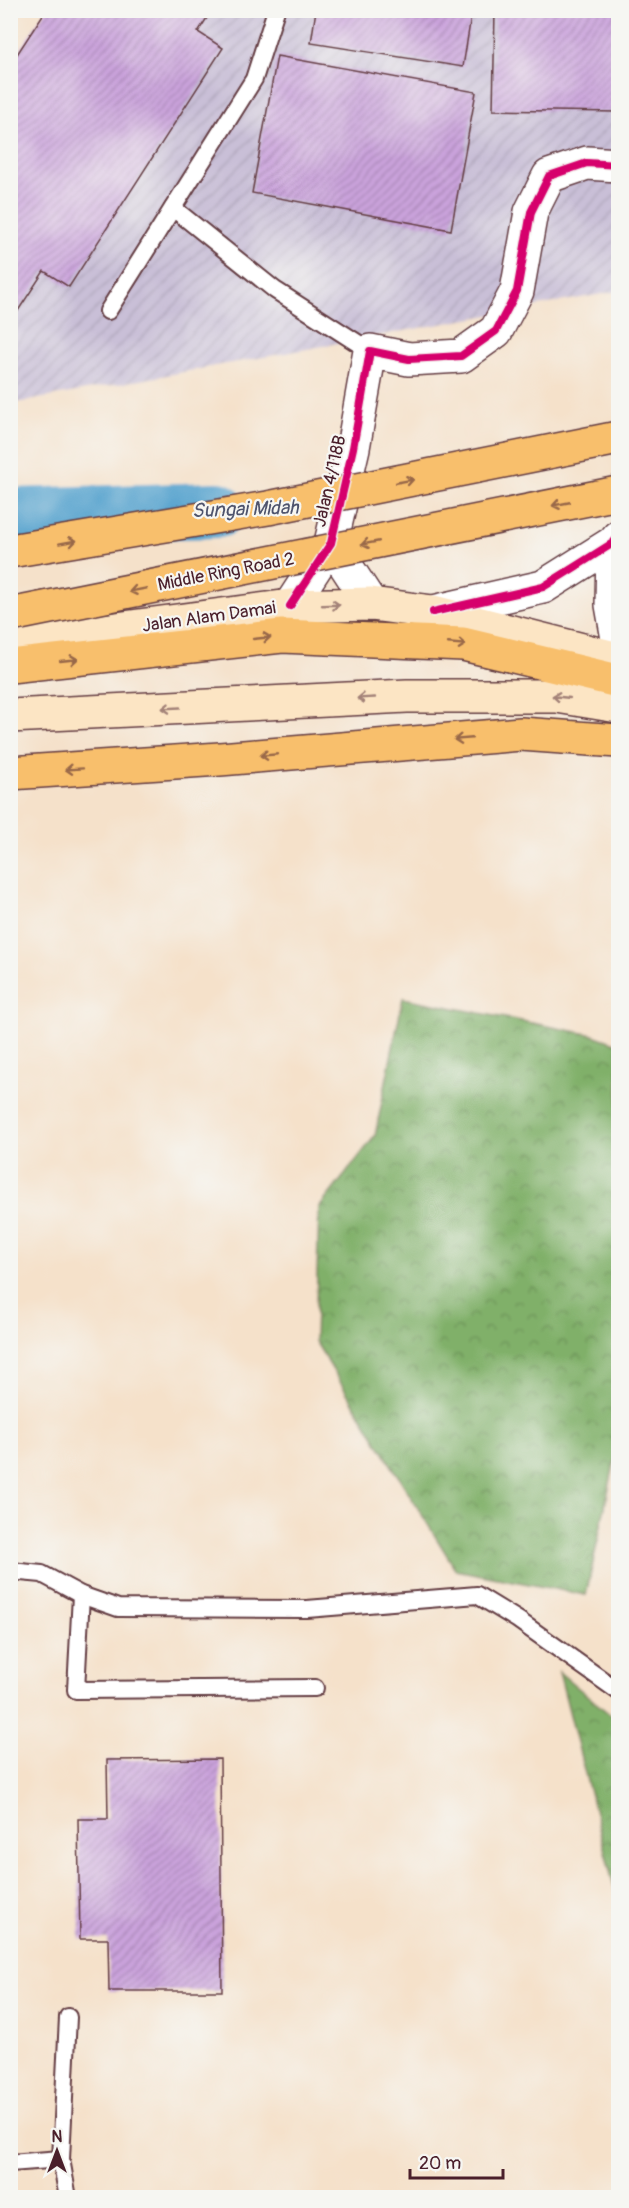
<svg xmlns="http://www.w3.org/2000/svg" width="629" height="2208" viewBox="0 0 629 2208" font-family="Pangolin,sans-serif">
  <style>
    .industrial { fill: url(#industrial-furrows) }
    .forest { fill: url(#forest-crowns); stroke: #65684a; stroke-width: 1.5 }
    .lines { fill: none; stroke-linecap: round; stroke-linejoin: round }
    .river { stroke: #55a2ce; stroke-width: 56 }
    .building { fill: url(#building-hatch) }
    .lane-casing { stroke: #643c43; stroke-width: 20 }
    .street-casing { stroke: #643c43; stroke-width: 36 }
    .secondary-casing { stroke: #643c43; stroke-width: 36 }
    .highway-casing { stroke: #643c43; stroke-width: 36 }
    .lane { stroke: #fff; stroke-width: 16 }
    .street { stroke: #fff; stroke-width: 33 }
    .secondary { stroke: #fce5c4; stroke-width: 33 }
    .highway { stroke: #f8bf6c; stroke-width: 33 }
    .highway-bridge-casing { stroke: #643c43; stroke-width: 36; stroke-linecap: butt }
    .highway-bridge { stroke: #f8bf6c; stroke-width: 33 }
    .cycleway-casing { stroke: #f6f6f2; stroke-width: 11 }
    .cycleway { stroke: #d6006c; stroke-width: 8 }
    .oneway { stroke: #986748 }
    .oneway2 { stroke: #a38278 }
    .labels { text-anchor: middle; dominant-baseline: central; stroke-width: 4.5; stroke-linejoin: round; paint-order: stroke }
    .street-label { font-size: 18px; fill: #4a1f2b; stroke: #f6f6f2 }
    .water-label { font-size: 20px; font-style: italic; fill: #4e536c; stroke: #f6f6f2 }
  </style>
  <defs>
    <pattern id="industrial-furrows" width="10" height="10" patternUnits="userSpaceOnUse" patternTransform="scale(1.5)"><rect width="10" height="10" fill="#c9bfd7"/><path d="M-1 1l2-2M0 10L10 0M9 11l2-2" fill="none" stroke="#aea4b9"/></pattern>
    <pattern id="forest-crowns" width="20" height="18" patternUnits="userSpaceOnUse" patternTransform="scale(1.5)"><rect width="20" height="18" fill="#80b069"/><path d="M2 6a3 3 0 1 1 6 0M12 15a3 3 0 1 1 6 0" fill="none" stroke="#6b8f57"/></pattern>
    <pattern id="building-hatch" width="6" height="6" patternUnits="userSpaceOnUse" patternTransform="scale(1.5)"><rect width="6" height="6" fill="#caa3dc"/><path d="M-1 1l2-2M0 6l6-6M5 7l2-2" fill="none" stroke="#a684b3"/></pattern>
  </defs>
  <rect width="100%" height="100%" fill="#f6f6f2"/>
  <filter id="ink" filterUnits="userSpaceOnUse"><feTurbulence type="fractalNoise" baseFrequency=".0167" numOctaves="2"/><feDisplacementMap in="SourceGraphic" scale="12" xChannelSelector="R" yChannelSelector="G"/><feConvolveMatrix kernelMatrix="1 2 1 2 8 2 1 2 1" color-interpolation-filters="sRGB"/></filter>
  <filter id="wash" filterUnits="userSpaceOnUse"><feTurbulence type="fractalNoise" baseFrequency=".008" numOctaves="4" result="noise"/><feDisplacementMap in="SourceGraphic" scale="24" xChannelSelector="R" yChannelSelector="G"/><feGaussianBlur stdDeviation="1.35" result="paint"/><feColorMatrix in="noise" values="0 0 0 0 0 0 0 0 0 0 0 0 0 0 0 0 0 1.4 0 .05"/><feComposite in="paint" operator="in"/></filter>
  <g filter="url(#wash)">
    <rect width="100%" height="100%" fill="#f5e1ca"/>
    <path class="industrial" d="M57,11H618V291L11,404V89Z"/>
    <g class="forest">
      <path d="M403,998L593,1035L618,1044V1446L586,1595L456,1570L315,1341L319,1208L375,1136Z"/>
      <path d="M559,1672L618,1721V1902Z"/>
    </g>
    <g class="lines">
      <path class="river" d="M10,516L218,510"/>
    </g>
    <g id="blocks">
      <g class="building">
        <path d="M46,10H212L198,32L223,48L69,287L44,271L10,323V65Z"/>
        <path d="M316,10H472L463,67L311,43Z"/>
        <path d="M495,10H618V112L493,110Z"/>
        <path d="M277,56L476,92L451,230L252,193Z"/>
        <rect x="10" y="1635" width="3" height="56"/>
        <path d="M220,1759L222,1991H109L108,1939H80L78,1819H108L107,1760Z"/>
      </g>
    </g>
  </g>
  <g filter="url(#ink)">
    <use href="#blocks" fill-opacity="0" stroke="#643c43" stroke-width="1.5"/>
    <g class="lines">
      <g class="lane-casing">
        <g id="lane">
          <path d="M173,208L275,290L370,351"/>
          <path d="M108,311L254,79L276,10"/>
          <path d="M10,1571L42,1574L81,1595L118,1608L307,1609L477,1595L518,1620L618,1691"/>
          <path d="M81,1595L76,1690L315,1688"/>
          <path d="M10,2163L61,2159"/>
          <path d="M68,2198L61,2159L68,2017"/>
        </g>
      </g>
      <g class="street-casing">
        <g id="street">
          <path d="M331,543L371,604"/>
          <path d="M613,543L612,605L618,639"/>
          <path d="M290,606L331,543L353,448L370,351L409,359L461,356L496,331L517,291L531,212L549,176L587,163L618,165"/>
          <path d="M433,612L543,587L613,543L618,537"/>
        </g>
      </g>
      <g class="secondary-casing">
        <g id="secondary">
          <path d="M10,643L290,606L371,604L433,612L618,659"/>
          <path d="M10,716L407,696H557L618,706"/>
        </g>
      </g>
      <g class="highway-casing">
        <g id="highway">
          <path d="M10,666L282,636L463,644L618,681"/>
          <path d="M10,773L220,759L521,734L618,741"/>
        </g>
      </g>
      <use href="#lane" class="lane"/>
      <use href="#street" class="street"/>
      <use href="#secondary" class="secondary"/>
      <use href="#highway" class="highway"/>
      <g class="highway-bridge-casing">
        <g id="highway-bridge">
          <path d="M10,551L268,508L618,438"/>
          <path d="M10,615L618,493"/>
        </g>
      </g>
      <use href="#highway-bridge" class="highway-bridge"/>
      <g class="cycleway-casing">
        <g id="cycleway">
          <path d="M290,606L331,543L353,448L370,351L409,359L461,356L496,331L517,291L531,212L549,176L587,163L618,165"/>
          <path d="M433,612L543,587L613,543L618,537"/>
        </g>
      </g>
      <use href="#cycleway" class="cycleway"/>
    </g>
    <defs><path id="oneway-shaft" d="M-6 0H5M1.5-3L5.5 0L1.5 3" fill="none" stroke-width="1.6" stroke-linecap="round" stroke-linejoin="round" transform="scale(1.5)"/></defs>
    <g class="oneway">
      <use href="#oneway-shaft" transform="translate(405 481) rotate(-11)"/>
      <use href="#oneway-shaft" transform="translate(561 504) rotate(169)"/>
      <use href="#oneway-shaft" transform="translate(68 542) rotate(-10)"/>
      <use href="#oneway-shaft" transform="translate(370 543) rotate(169)"/>
      <use href="#oneway-shaft" transform="translate(138 590) rotate(169)"/>
      <use href="#oneway-shaft" transform="translate(262 638) rotate(-6)"/>
      <use href="#oneway-shaft" transform="translate(457 644) rotate(5)"/>
      <use href="#oneway-shaft" transform="translate(69 660) rotate(-6)"/>
      <use href="#oneway-shaft" transform="translate(463 739) rotate(175)"/>
      <use href="#oneway-shaft" transform="translate(269 755) rotate(175)"/>
      <use href="#oneway-shaft" transform="translate(74 769) rotate(176)"/>
    </g>
    <g class="oneway2">
      <use href="#oneway-shaft" transform="translate(331 605) rotate(-2)"/>
      <use href="#oneway-shaft" transform="translate(561 697) rotate(-174)"/>
      <use href="#oneway-shaft" transform="translate(366 698) rotate(177)"/>
      <use href="#oneway-shaft" transform="translate(171 708) rotate(177)"/>
    </g>
  </g>
  <g class="labels">
    <g class="street-label">
      <text transform="translate(330 481) rotate(-77)">Jalan 4/118B</text>
      <text transform="translate(226 572) rotate(-11)">Middle Ring Road 2</text>
      <text transform="translate(209 617) rotate(-8)">Jalan Alam Damai</text>
    </g>
    <g class="water-label">
      <text transform="translate(245 509) rotate(-2)">Sungai Midah</text>
    </g>
  </g>
  <rect width="629" height="2208" fill="none" stroke="#f6f6f2" stroke-width="36"/>
  <g transform="translate(57 2151)" stroke="#f6f6f2" stroke-width="4.5" paint-order="stroke">
  <path d="M0-4.5L10 22L0 15L-10 22Z" fill="#4a1f2b"/>
  <text y="-9" font-size="16" font-weight="bold" text-anchor="middle" fill="#4a1f2b">N</text>
  </g>
  <path d="M410 2169v9h93v-9" fill="none" stroke="#4a1f2b" stroke-width="3"/>
  <text x="419" y="2169" font-size="18" fill="#4a1f2b" stroke="#f6f6f2" stroke-width="4.5" paint-order="stroke">20 m</text>
</svg>
